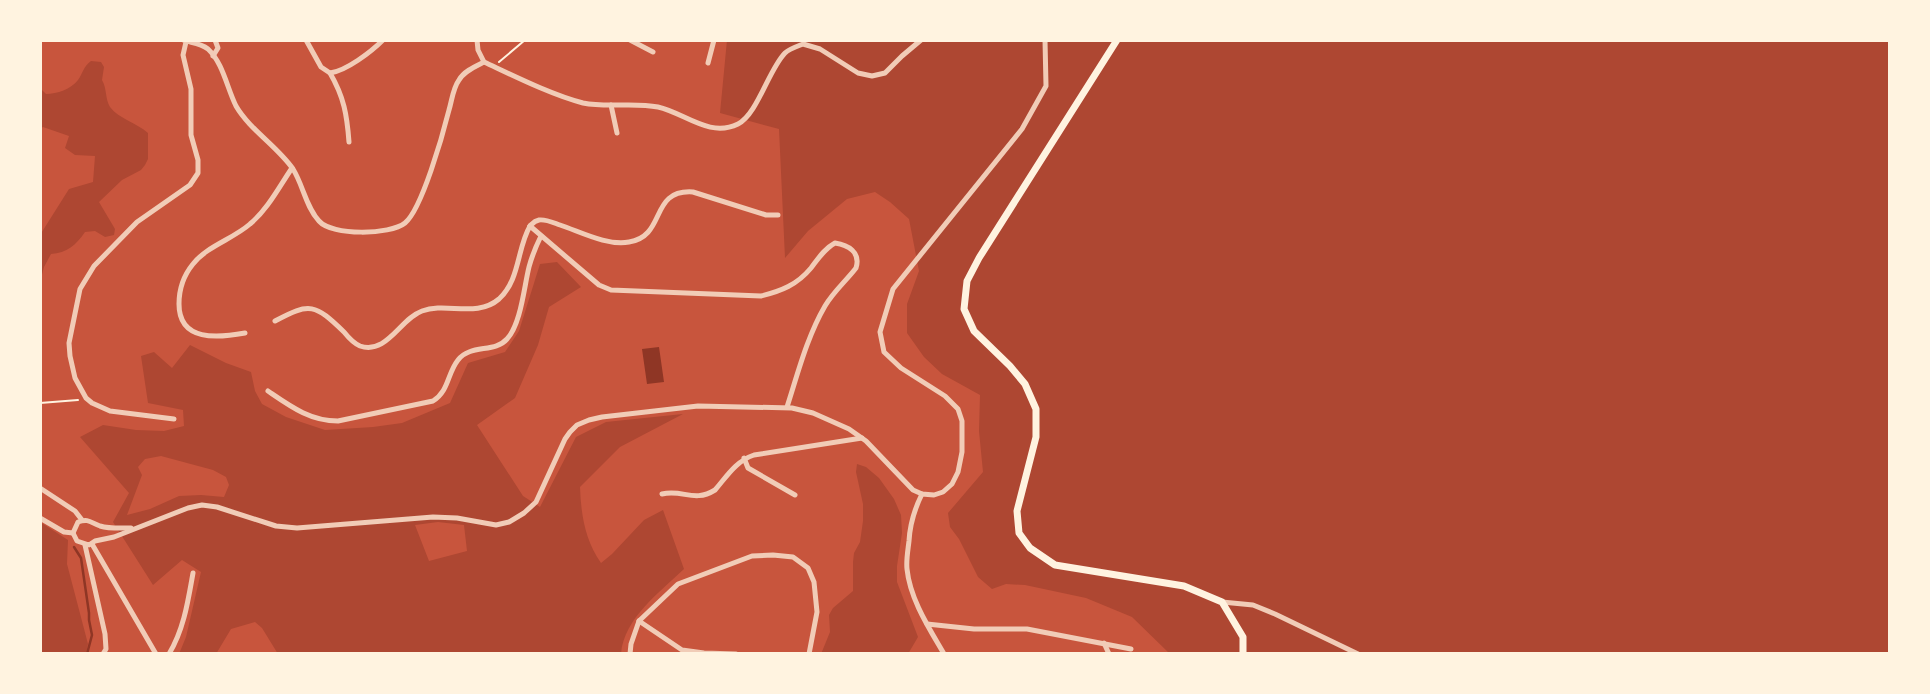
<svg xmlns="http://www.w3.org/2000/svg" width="1930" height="694" viewBox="0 0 1930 694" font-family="'Nunito Sans',sans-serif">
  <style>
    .green { fill: #ae4732; fill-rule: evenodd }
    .water { fill: #8f3625 }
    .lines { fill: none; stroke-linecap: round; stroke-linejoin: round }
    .stream { stroke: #8f3625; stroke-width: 2.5 }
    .path { stroke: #fff3e0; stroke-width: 2 }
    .minor { stroke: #f1ccb7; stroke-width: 5 }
    .secondary { stroke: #fff3e0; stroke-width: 7 }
  </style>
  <rect width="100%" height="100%" fill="#c8553d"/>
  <g class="green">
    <path d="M727,40H1890V654H1170L1132,617L1086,598L1025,585L1006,584L992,589L978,577L959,539L950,527L948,513L983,472L979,431L980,395L942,374L924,357L907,333V304L919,271L909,219L890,202L875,192L847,199L808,231L785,258L779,129L720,113Z"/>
    <path d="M91,61L101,62L104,67L102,80C107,88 105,99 110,107C119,119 137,123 148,133V159L145,165L141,170L122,180L99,202L115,229L114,235L105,237L95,231L85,232C76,245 67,253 51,254L44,267L40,282V235L69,189L93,182L95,156L75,155L65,148L69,136L43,127L40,129V84L42,90L46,94C57,94 71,89 78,80C83,73 83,67 91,61Z"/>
    <path d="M557,262L581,287L549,307L538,345L515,398L477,425L523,496L540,507L576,437L606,422L683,414L620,447L580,487C581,515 585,540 601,563L612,554L644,520L663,510L684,569C660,592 624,618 621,654H278L262,628L255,622L231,629L216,654H179L186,637L201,572L182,560L153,585L113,522L129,493L80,437L103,425L136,430L164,431L184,426L183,410L148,403L141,356L154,352L172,368L190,345L226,363L251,372L255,391L262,404L286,417L325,430L373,427L402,423L450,403L468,363L505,352L519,331L540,264ZM161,456L213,470L226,477L229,485L224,497L201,495L179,496L150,509L127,515L142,475L138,467L145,459ZM438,522L464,525L467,551L429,561L415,525Z"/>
    <path d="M857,464L866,467L879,478L894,499L901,515L902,533L897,566V582L918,637L908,654H821L830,632L829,615L833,608L853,591V562L854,553L860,542L863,521V504L856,472Z"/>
    <path d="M40,522L68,540L67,564L88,644L86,654H40Z"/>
  </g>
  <path class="water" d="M659,347L664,382L647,384L642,349Z"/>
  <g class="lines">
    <path class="stream" d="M74,547L81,558L89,613V620L92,635L87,654"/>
    <g class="path">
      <path d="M499,62L525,40"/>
      <path d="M40,403L78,400"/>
    </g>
    <g class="minor">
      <path d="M183,40C192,43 200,43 208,49C223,63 227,88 236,106C250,130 277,146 293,169C303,185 306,207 319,221C332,236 390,235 405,223C422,209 443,134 449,110C452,100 453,88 459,80C464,71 476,66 484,62L478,50L477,40"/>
      <path d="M306,40L321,67L330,73C346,71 371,52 383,40"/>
      <path d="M630,40L653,52"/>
      <path d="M213,56L218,48L215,40"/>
      <path d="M484,62C514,76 552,95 583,103C608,108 633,102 658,107C685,113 709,138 738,124C757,115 769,69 785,53C789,49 798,46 803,44L820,49L858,73L872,76L885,73L902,56L921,40"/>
      <path d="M708,63L714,40"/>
      <path d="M330,73C344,97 347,115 349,142"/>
      <path d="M611,105L617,133"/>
      <path d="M530,226L599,285L611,290L761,296C781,291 797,285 811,268C818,259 824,249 835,243C848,245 861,252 856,268C846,281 834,291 825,306C807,337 798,373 787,407"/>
      <path d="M530,226C533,223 534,221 539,220C546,219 554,223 560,225C581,232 607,246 629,242C667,236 649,189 693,192L766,215H778"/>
      <path d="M275,321C310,302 315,304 344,332C348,337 353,343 360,346C387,355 400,319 422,311C446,302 477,318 499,299C520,280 517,248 530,226"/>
      <path d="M245,333C218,338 179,342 179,304C179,289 184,275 193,264C207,246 233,239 250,224C268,209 279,187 292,168"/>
      <path d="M268,391C290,406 310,421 338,421L433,401C449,391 447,374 458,360C470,344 495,353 507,339C521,324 524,287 529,267C532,256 536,246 541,236"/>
      <path d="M174,419L110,411L92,403L86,398L75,378L70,356L69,343L80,289L94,266L137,222L190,185L198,173V160L191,135V89L183,55L186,42"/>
      <path d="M744,458L748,468L795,495"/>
      <path d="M40,488L75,511L82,520"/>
      <path d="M662,494C683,489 694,503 715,490C727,476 736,461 754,455L862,438"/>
      <path d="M922,494C914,510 910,524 909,541C908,550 906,560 907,569C910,599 929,628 944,654"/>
      <path d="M40,518L64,532L73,533"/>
      <path d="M73,533L77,541L89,545L95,541L114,537L188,508L202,505L217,507L276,526L297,528L433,517L457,518L496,525L509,522L524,513L536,502L565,439L570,432L577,425L589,420L602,417L698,406L792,408L813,413L849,429L866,441L913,490L922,494L934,495L943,492L952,484L958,472L962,452V421L958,409L945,396L901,368L884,352L880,332L893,289L1022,129L1046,86L1045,40"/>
      <path d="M73,533L78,522C89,518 91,523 100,526C110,529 121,528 131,528"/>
      <path d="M92,544L156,654"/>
      <path d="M85,545L105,634L106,649L103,654"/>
      <path d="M1222,602L1253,605L1275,614L1358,654"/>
      <path d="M639,621L682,650L704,653L736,654"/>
      <path d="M927,624L974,629H1027L1131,649"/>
      <path d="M1104,643L1109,654"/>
      <path d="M169,654C184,629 188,601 193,573"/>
      <path d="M630,654L631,644L639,621L678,584L752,556L773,555L793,557L808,568L814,582L817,612L809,654"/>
    </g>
    <path class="secondary" d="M1117,40L979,258L967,281L964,309L974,331L1010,366L1025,384L1036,409V437L1017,511L1019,533L1030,548L1055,565L1184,586L1222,602L1243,637V654"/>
  </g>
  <rect width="1930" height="694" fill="none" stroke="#fff3e0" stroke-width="84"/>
</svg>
